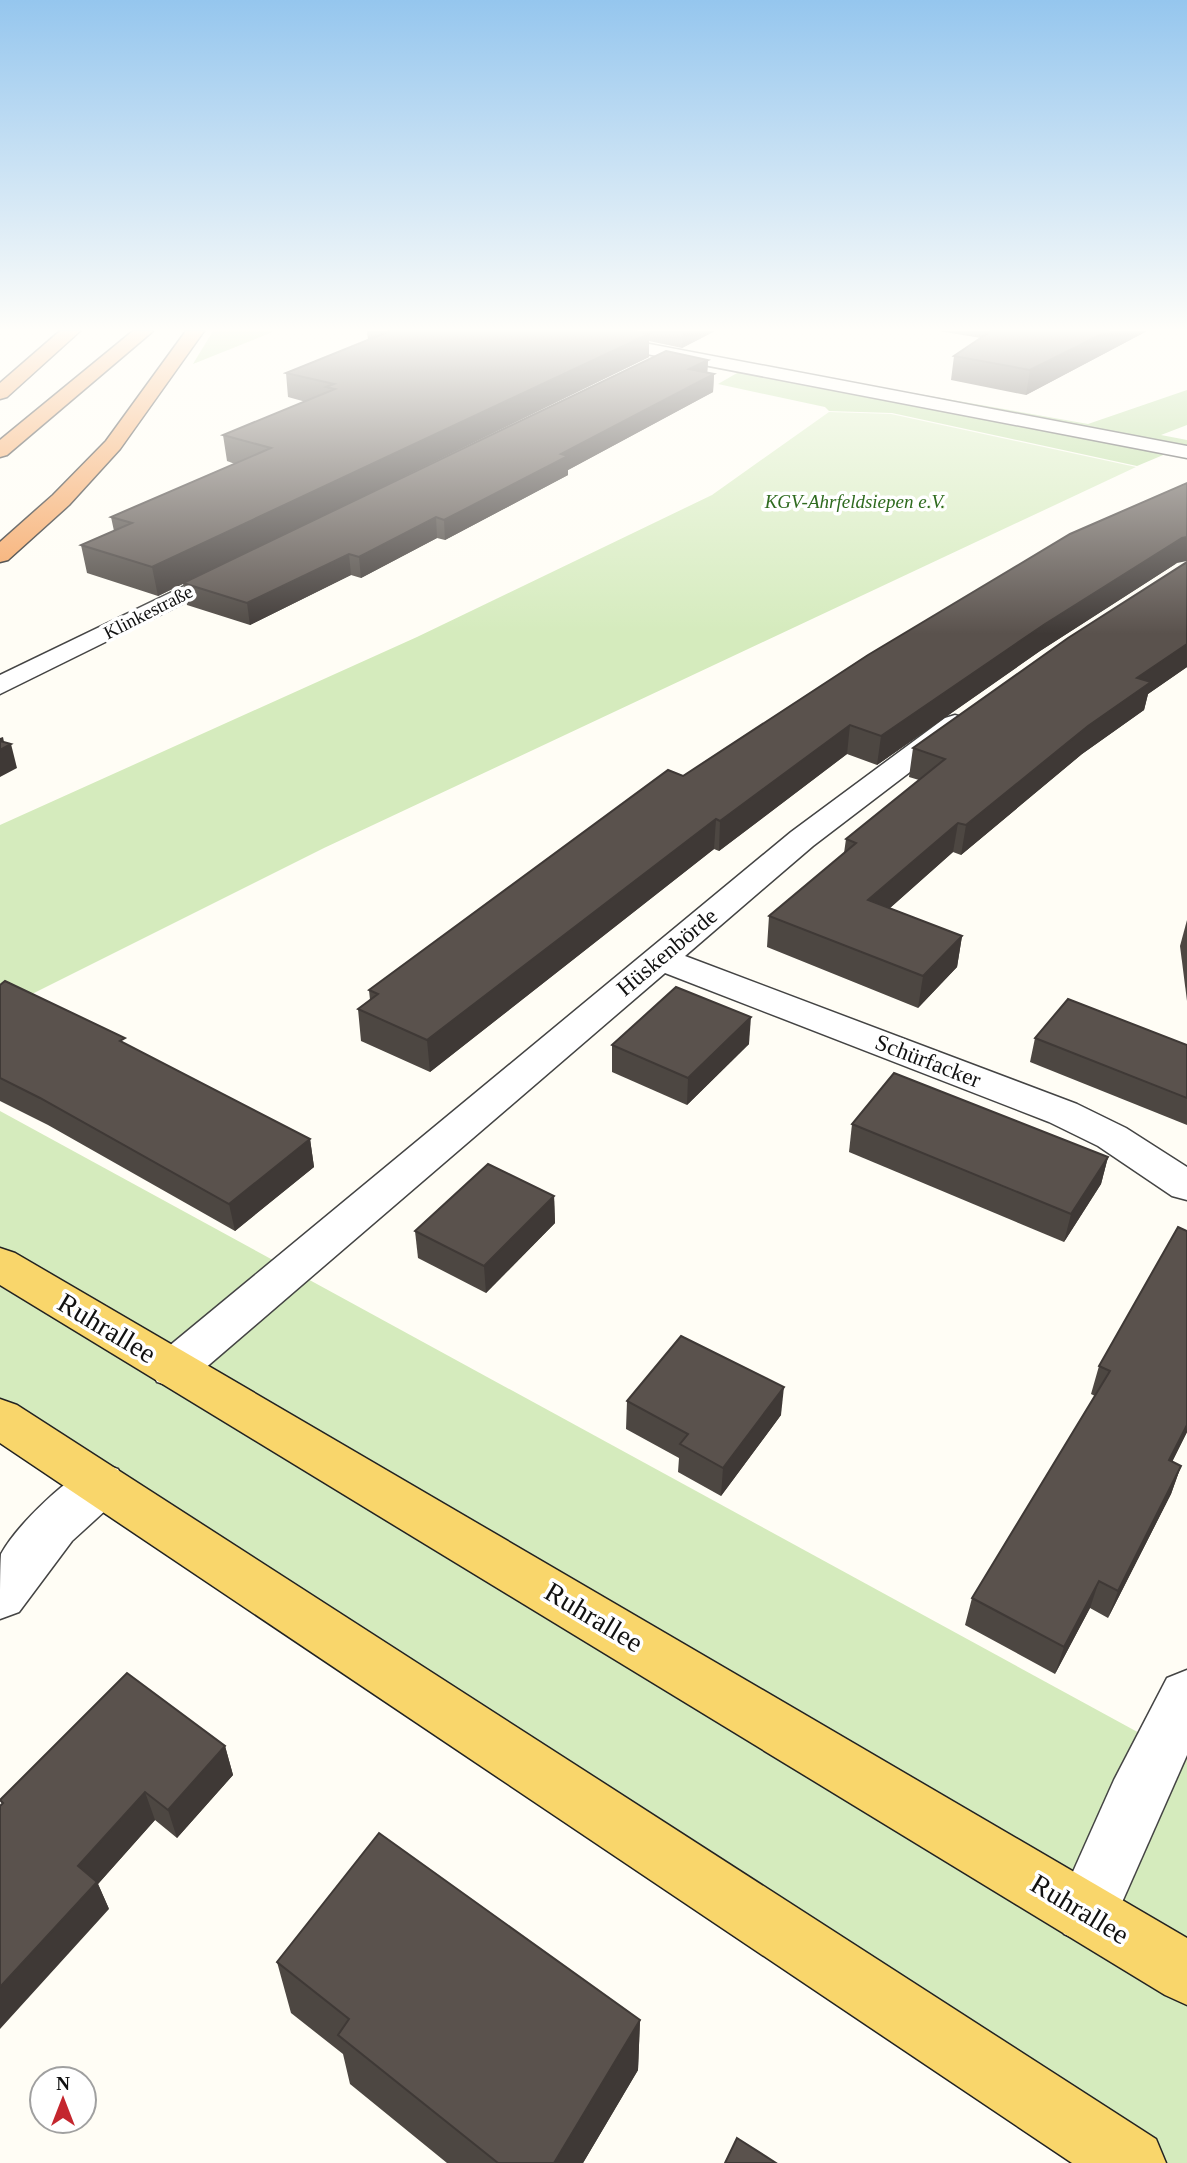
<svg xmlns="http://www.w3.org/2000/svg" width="1187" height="2163" viewBox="0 0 1187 2163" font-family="'Times New Roman',serif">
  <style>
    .green { fill: #d5ebbd }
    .forest { fill: #b9dc9c }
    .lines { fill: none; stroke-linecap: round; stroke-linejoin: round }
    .minor-casing { stroke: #444; stroke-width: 3 }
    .major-casing { stroke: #222; stroke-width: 3 }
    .highway-casing { stroke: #222; stroke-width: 3 }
    .minor { fill: #fff; fill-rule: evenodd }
    .major { fill: #f9d66b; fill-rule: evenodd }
    .highway { fill: #f5a25d; fill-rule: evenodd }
    .wall { fill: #4d4742 }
    .shaded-wall { fill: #3f3936 }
    .building { fill: #5a524d; stroke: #3f3936; stroke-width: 2 }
    .labels { text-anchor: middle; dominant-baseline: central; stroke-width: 7; stroke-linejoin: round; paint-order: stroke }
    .far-park-label { font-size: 19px; font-style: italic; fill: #2f6b1f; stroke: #fff }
    .far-street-label { font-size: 19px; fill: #111; stroke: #fff }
    .street-label { font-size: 23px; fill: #111; stroke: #fff }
    .near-street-label { font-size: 28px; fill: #111; stroke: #fff }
  </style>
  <rect width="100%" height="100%" fill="#fffdf5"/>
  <g class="green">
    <path d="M829,412L891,414L1136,467L324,848L0,1010V825L417,637L712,495Z"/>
    <path d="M0,1111L1187,1759V2163H1144L0,1412Z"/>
  </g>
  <g class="forest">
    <path d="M213,331H275L193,364Z"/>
    <path d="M744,369L898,398L907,392L1088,424L1187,390V425L1161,435L1187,440V445L1137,466L892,413L829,411L825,407L718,384Z"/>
  </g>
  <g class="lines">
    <g class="minor-casing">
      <g id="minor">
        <path d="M544,331H581L1187,446V458L553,336Z"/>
        <path d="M232,563L241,565L244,570L241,575L0,694V675Z"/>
        <path d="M955,715L965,718L969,724L965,730L813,846L685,956L1077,1104L1126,1128L1187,1167V1200L1172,1196L1098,1146L1049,1122L665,973L189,1382L173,1387L157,1382L150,1369L157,1356L791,832L945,718Z"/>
        <path d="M100,1463L118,1469L125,1484L118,1499L72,1541L19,1612L0,1619C0,1605 0,1565 1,1554C17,1525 69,1474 100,1463Z"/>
        <path d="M1187,1670V1755L1108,1934L1086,1943L1064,1934L1055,1912L1114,1780L1167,1678Z"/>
      </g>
    </g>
    <g class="major-casing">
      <g id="major">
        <path d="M0,1248L15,1253L1187,1938V2005L1165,1995L0,1285Z"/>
        <path d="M0,1399L17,1405L1156,2139L1166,2163H1072L0,1443Z"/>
      </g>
    </g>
    <g class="highway-casing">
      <g id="highway">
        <path d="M60,331H80L7,397L0,399V383Z"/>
        <path d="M133,331H153L7,455L0,457V440Z"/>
        <path d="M186,331H204L120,449L69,505L8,560L0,562V542L53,495L106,441Z"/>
      </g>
    </g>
    <use href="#minor" class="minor"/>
    <use href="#major" class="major"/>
    <use href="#highway" class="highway"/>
  </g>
  <g class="wall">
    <path d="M367,331H715L682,348L649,341V357L158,596L87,573L81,545L114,531L111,517L235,464L227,461L223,435L306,402L288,397L286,373L368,340Z"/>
    <path d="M939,331H1147L1026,395L951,380L954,356L981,338Z"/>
    <path d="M708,360L707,373L714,374L713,392L568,470V475L445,540L437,538L361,578L351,575L250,625L187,605L183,583Z"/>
    <path d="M1187,562V667L1148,694L1144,710L1082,754L961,855L953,852L890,908L962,936L957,967L918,1008L767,947L769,916L844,853L846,839L919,780L909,777L913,748Z"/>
    <path d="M1177,563L1040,651L877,765L847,754L719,851L714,849L430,1072L361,1041L358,1009L370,1000L369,990L683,776Z"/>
    <path d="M1187,920V1001L1180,946Z"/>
    <path d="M0,985L126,1045L310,1139L314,1167L235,1231L48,1125L0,1101Z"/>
    <path d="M1035,1038L1187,1045V1125L1030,1062Z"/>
    <path d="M749,1044L687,1105L612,1072V1045Z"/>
    <path d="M852,1124L1108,1157L1101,1184L1064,1242L849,1152Z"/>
    <path d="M554,1196L555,1223L486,1293L418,1258L415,1231Z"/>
    <path d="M1187,1231V1432L1172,1462L1181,1466L1171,1494L1108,1618L1090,1608L1055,1674L965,1625L972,1598L1095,1396L1091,1394L1099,1366Z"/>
    <path d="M627,1401L781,1415L721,1496L678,1472L679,1458L626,1429Z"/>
    <path d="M225,1746L233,1775L177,1838L155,1820L98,1884L109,1909L2,1804L0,1800Z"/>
    <path d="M277,1962L640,2020L638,2070L583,2163H447L350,2084L343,2054L291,2013Z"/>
  </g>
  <g class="shaded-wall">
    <path d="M683,331H715L682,348Z"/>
    <path d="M1108,331H1147L1026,395L1030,370Z"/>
    <path d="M649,334V357L158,596L152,567Z"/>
    <path d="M708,360L707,377L689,369Z"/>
    <path d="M714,374L713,392L568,470V475L445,540L444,520L561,454Z"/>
    <path d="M436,517L437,538L361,578L359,557Z"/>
    <path d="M1187,537V561L1177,563L1040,651L877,765L881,736L1045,624L1182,538Z"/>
    <path d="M349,554L351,575L250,625L247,603Z"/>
    <path d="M1187,644V667L1148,694L1144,710L1082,754L961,855L966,825L1137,678Z"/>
    <path d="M850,725L847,754L719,851L720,821Z"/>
    <path d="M3,737L5,747L11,744L17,768L0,777V738Z"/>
    <path d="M716,819L714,849L430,1072L427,1040Z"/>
    <path d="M958,823L953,852L864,931L868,900Z"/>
    <path d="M962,936L957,967L918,1008L923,976Z"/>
    <path d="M751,1017L749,1044L687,1105L688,1078Z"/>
    <path d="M310,1139L314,1167L235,1231L229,1204Z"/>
    <path d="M1108,1157L1101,1184L1064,1242L1071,1214Z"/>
    <path d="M554,1196L555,1223L486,1293L484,1266Z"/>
    <path d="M784,1387L781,1415L721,1496L723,1468Z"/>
    <path d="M1187,1425V1432L1159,1488L1169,1460Z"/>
    <path d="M1181,1466L1171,1494L1108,1618L1118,1591Z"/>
    <path d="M1099,1581L1090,1608L1055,1674L1064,1647Z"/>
    <path d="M225,1746L233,1775L177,1838L168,1810Z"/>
    <path d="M145,1792L155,1820L98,1884L109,1909L0,2029V1987L78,1866Z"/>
    <path d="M640,2020L638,2070L583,2163H554Z"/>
  </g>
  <g class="building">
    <path d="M390,331H633L649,334L152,567L81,545L132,523L111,517L271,448L223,435L335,389L326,387L334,384L286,373Z"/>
    <path d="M991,331H1108L1030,370L954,356Z"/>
    <path d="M666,351L708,360L689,369L714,374L561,454L568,456L444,520L436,517L359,557L349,554L247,603L183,583Z"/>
    <path d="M1187,483V537L1182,538L1045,624L881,736L850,725L720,821L716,819L427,1040L358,1009L378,994L369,990L668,770L683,776L868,655L1070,534Z"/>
    <path d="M1187,562V644L1137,678L1151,682L1088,726L966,825L958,823L868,900L962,936L923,976L769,916L856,843L846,839L945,759L913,748L1068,638Z"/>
    <path d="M0,741L11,744L0,750Z"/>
    <path d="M5,981L125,1038L120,1041L310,1139L229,1204L40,1098L0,1078V985Z"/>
    <path d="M676,987L751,1017L688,1078L612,1045Z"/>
    <path d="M1068,999L1187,1045V1098L1035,1038Z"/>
    <path d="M894,1073L1108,1157L1071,1214L852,1124Z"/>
    <path d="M488,1164L554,1196L484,1266L415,1231Z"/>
    <path d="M1178,1227L1187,1231V1425L1169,1460L1181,1466L1118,1591L1099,1581L1064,1647L972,1598L1110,1371L1099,1366Z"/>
    <path d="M681,1336L784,1387L723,1468L680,1444L688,1434L627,1401Z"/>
    <path d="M127,1673L225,1746L168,1810L145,1792L78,1866L97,1882L0,1987V1806L3,1803L0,1800Z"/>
    <path d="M379,1833L640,2020L554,2163H498L338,2035L349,2019L277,1962Z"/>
    <path d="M737,2138L776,2163H725Z"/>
  </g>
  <linearGradient id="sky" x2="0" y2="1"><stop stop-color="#95c6ee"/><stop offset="0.52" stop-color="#fffefa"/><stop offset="1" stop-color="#fffefa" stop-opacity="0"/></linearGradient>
  <rect width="1187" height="634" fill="url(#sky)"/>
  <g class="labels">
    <g class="far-park-label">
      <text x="855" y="501">KGV-Ahrfeldsiepen e.V.</text>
    </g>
    <g class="far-street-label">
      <text transform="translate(148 612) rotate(-27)">Klinkestraße</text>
    </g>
    <g class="street-label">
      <text transform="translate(667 952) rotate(-40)">Hüskenbörde</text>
      <text transform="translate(928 1061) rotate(21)">Schürfacker</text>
    </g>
    <g class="near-street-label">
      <text transform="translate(107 1328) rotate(31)">Ruhrallee</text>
      <text transform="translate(594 1617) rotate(31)">Ruhrallee</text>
      <text transform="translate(1080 1909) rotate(31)">Ruhrallee</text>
    </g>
  </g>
  <g transform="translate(63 2100)"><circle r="33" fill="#ffffff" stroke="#a0a0a0" stroke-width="2"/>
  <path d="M0-5L12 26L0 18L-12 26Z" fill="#c4262e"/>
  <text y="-10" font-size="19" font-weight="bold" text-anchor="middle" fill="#111111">N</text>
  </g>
</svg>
